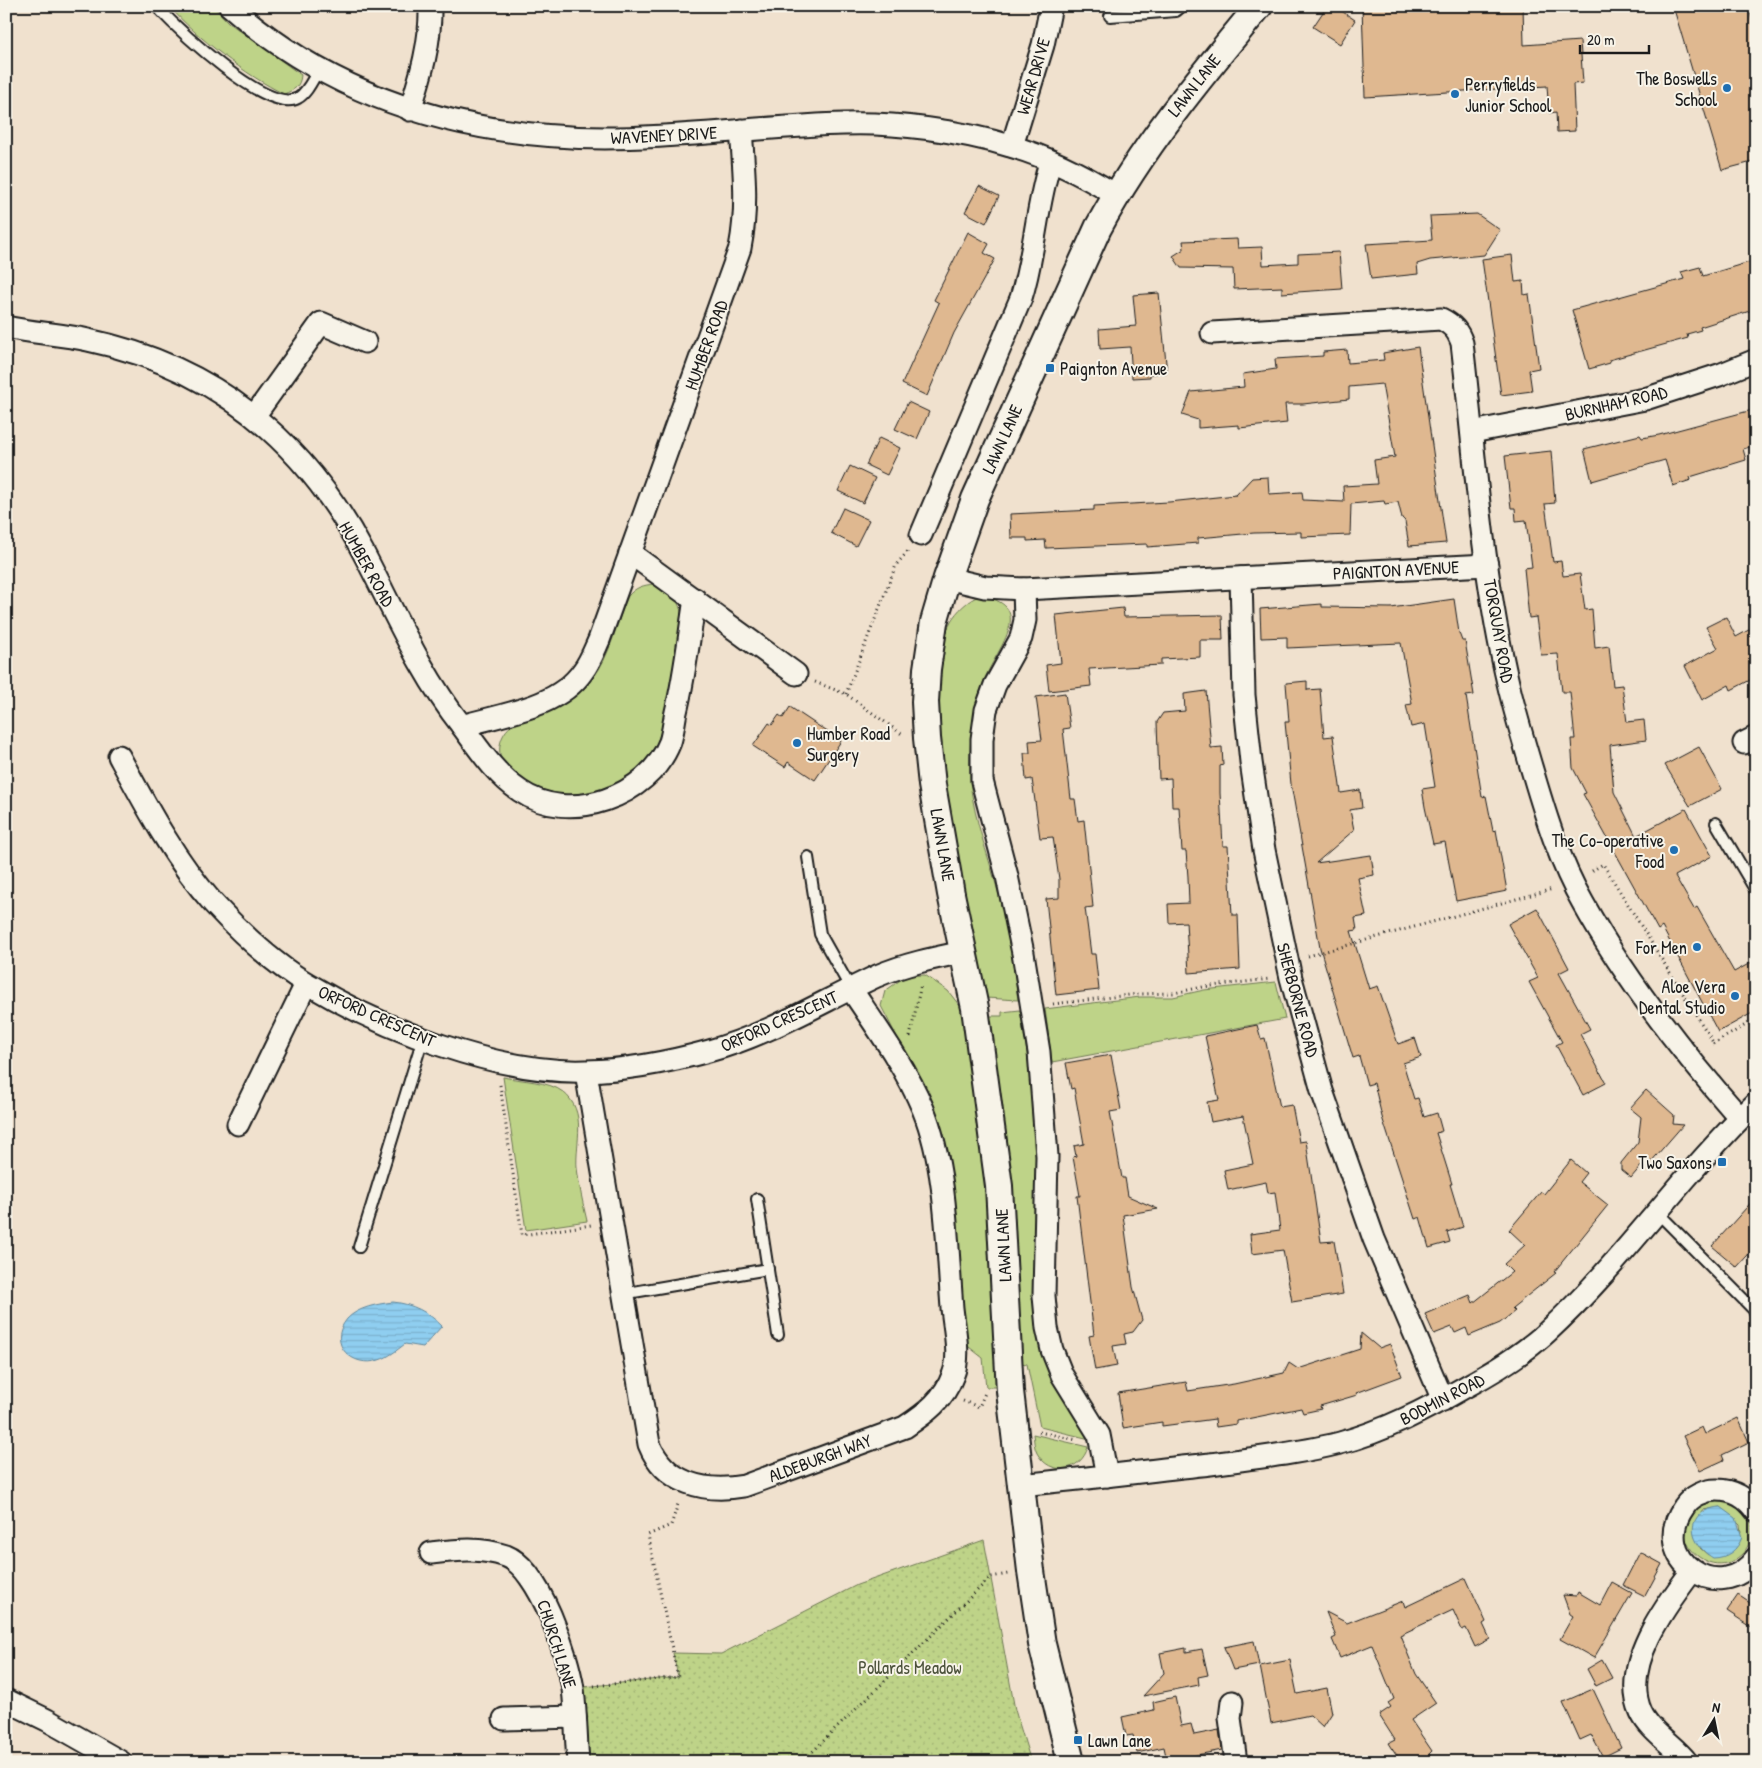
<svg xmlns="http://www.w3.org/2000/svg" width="1762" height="1768" viewBox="0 0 1762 1768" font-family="'Patrick Hand',sans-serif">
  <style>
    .grass { fill: #bed388; stroke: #6d7852; fill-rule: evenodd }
    .park { fill: url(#park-dots); stroke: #6d7852 }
    .water { fill: url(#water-rules); stroke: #61879b }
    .building { fill: #dfb890; stroke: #1c1c1c }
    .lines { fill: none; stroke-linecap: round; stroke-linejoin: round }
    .service-casing { stroke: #1c1c1c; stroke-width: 14 }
    .minor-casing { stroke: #1c1c1c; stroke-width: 25 }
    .tertiary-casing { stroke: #1c1c1c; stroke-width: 30 }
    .path { stroke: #1c1c1c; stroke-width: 3; stroke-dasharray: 1 4; stroke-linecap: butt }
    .service { stroke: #f7f3e8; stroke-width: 10 }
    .minor { stroke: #f7f3e8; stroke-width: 21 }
    .tertiary { stroke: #f7f3e8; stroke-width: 26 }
    .poi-dot { fill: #1f6fb2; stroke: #f7f3e8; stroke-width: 2 }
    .labels { text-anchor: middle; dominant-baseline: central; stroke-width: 4; stroke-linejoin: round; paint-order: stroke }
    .street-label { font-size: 18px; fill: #1c1c1c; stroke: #f7f3e8 }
    .poi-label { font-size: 18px; fill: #1c1c1c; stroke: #f7f3e8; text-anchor: end }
    .park-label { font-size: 18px; fill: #4d533c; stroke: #f7f3e8 }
  </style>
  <defs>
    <pattern id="park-dots" width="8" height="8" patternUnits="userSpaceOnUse" patternTransform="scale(1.25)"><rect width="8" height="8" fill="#bed388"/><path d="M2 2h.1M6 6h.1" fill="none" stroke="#a3b575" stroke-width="1.8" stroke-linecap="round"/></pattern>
    <pattern id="water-rules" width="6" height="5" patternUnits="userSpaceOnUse" patternTransform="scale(1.25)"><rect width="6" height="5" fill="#8fcef0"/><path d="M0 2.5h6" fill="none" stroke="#7bb0cd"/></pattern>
  </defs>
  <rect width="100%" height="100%" fill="#f0e1ce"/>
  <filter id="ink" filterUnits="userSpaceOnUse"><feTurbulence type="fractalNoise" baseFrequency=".02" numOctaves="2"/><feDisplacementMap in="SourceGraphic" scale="10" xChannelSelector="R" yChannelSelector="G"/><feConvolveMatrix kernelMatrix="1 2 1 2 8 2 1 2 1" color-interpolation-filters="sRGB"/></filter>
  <g filter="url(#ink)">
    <g class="grass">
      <path d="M169,6H213L228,22L301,75C300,87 294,90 284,94C247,76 196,37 169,6Z"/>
      <path d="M655,584L675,595L681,611C678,644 669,728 651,754C636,775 611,791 585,795C556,799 486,779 502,738C511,716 538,716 556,707C569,701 582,690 592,679C611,656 616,623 628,596C636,587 643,585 655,584Z"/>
      <path d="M979,596C1038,604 998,647 985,678C978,695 974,711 972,729C969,752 968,778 973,801C979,833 991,864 999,896C1009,930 1013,965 1018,1000L986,998C969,923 952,847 944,771C940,732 936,693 943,654C945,643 946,630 951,621C957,611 968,600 979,596Z"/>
      <path d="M925,975L948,991L967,1015L989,1224L996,1387H986L983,1358L960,1340L951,1183L945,1143L933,1107L881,1006L885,991L906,976Z"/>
      <path d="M1276,982L1285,1019L1052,1062L1045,1009L1140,997H1173L1204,990Z"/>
      <path d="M1020,1010L1030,1072L1038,1156L1034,1308L1050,1376L1090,1439L1040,1427L1027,1364L1020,1363L1014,1209L988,1016H1002V1012Z"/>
      <path d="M503,1077C521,1081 549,1081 563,1092C588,1112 575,1142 577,1168C579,1186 583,1204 587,1221L526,1230Z"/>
      <path d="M1033,1434L1088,1447C1081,1472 1050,1477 1037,1453C1034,1448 1034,1440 1033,1434Z"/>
      <path d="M1727,1498C1732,1502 1741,1506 1746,1511C1755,1524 1753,1543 1742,1554C1710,1585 1663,1536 1695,1508C1699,1505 1703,1500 1707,1499C1713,1498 1720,1499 1727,1498ZM1721,1507L1740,1525L1741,1532L1708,1555L1700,1548L1703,1510Z"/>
    </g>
    <path class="park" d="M984,1540L1015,1710L1031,1762H589L583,1687L678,1677L673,1653L721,1654L857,1585Z"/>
    <g class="water">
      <path d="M393,1302C413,1304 428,1312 442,1326L423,1347L405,1344C397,1350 389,1357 379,1360C353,1369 326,1344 347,1319C358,1307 378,1304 393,1302Z"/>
      <path d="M1721,1507L1736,1518L1742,1537C1738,1550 1727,1558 1713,1558C1685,1541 1686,1509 1721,1507Z"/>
    </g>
    <g class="building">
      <path d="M1327,6H1334L1355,20L1340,44L1313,27Z"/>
      <path d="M1362,6H1523L1524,45L1580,41L1583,83L1573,84L1575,131L1557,132L1556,112L1549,113L1547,86L1365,97Z"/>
      <path d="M1673,6H1748L1756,34V161L1722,170Z"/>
      <path d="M979,186L999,196L986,223L965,212Z"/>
      <path d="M1477,214L1500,230L1484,255L1430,260L1417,264L1418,274L1371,279L1366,244L1432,240L1430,216Z"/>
      <path d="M968,232L989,244L984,253L995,259L954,333L927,396L902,384L939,303L934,300Z"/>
      <path d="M1237,239L1238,248L1262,247L1263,265L1298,263V254L1339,252L1342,289L1282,293V287L1234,289L1233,269L1181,268L1173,256L1184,249L1183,241Z"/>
      <path d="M1512,255L1515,282L1523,281L1524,295L1529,294L1539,368L1529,370L1532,391L1501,395L1482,259Z"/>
      <path d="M1756,260V309L1700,327L1701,330L1687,334L1688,338L1609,360L1610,363L1589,369L1572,310L1684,279L1681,272L1700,267L1703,276Z"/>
      <path d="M1159,293L1167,373L1150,374V377L1132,378L1130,347L1100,349L1099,329L1136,326L1133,295Z"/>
      <path d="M1418,347L1446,543L1409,546L1405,521L1402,518L1398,502L1385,504L1384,501L1351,504L1350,535L1301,537V532L1254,533L1198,538V543L1147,547V544L1046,548L1045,540L1027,541V538H1011L1010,514L1094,510V506L1169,502L1236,495L1252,478L1268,477L1269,494L1302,492L1303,500L1344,502L1343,486L1377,484L1374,460L1395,457L1382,384L1349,387V399L1303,404H1285L1287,423L1239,428V425L1198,428V420L1182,415L1191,392L1244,387L1243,374L1276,369L1275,359L1323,356V352L1347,350L1348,363L1384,360L1383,353Z"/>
      <path d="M908,402L929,412L917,439L895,429Z"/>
      <path d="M1756,409V445L1743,449L1746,460L1690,477L1691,480L1673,486L1665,460L1592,481L1584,449L1640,435L1642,438L1659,435Z"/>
      <path d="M879,438L900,448L887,475L866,465Z"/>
      <path d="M1551,451L1555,503L1545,504L1553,562L1561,561L1563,576L1580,574L1585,610L1592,609L1595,648L1609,646L1613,686L1622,685L1627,722L1644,720L1646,740L1610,745L1614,792L1636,836L1686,809L1712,856L1675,876L1694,909L1697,907L1734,972L1756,960V1011L1718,1032L1662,927L1658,930L1583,794L1586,793L1573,768L1571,739H1575L1570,692H1562L1558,654L1541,655L1536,617L1529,618L1524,568L1532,567L1526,520L1516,521L1515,508H1511L1505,456Z"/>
      <path d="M850,466L875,478L863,503L838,491Z"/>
      <path d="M843,508L869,520L856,546L831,533Z"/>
      <path d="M1454,599L1459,633L1462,641H1465L1474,695L1466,696L1482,797L1486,796L1493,831L1496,830L1507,891L1456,901L1445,842L1433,844L1425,807L1422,789L1435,787L1425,724L1411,727L1406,705L1412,704L1401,643L1287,648V637L1261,638L1260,609L1322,604V607L1391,608Z"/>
      <path d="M1123,608L1124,617L1222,615L1223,640H1200V657L1161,659V665L1089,669L1091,686L1049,691L1046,665L1061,663L1056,615Z"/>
      <path d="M1726,617L1736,637L1756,626V677L1731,690L1729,685L1702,700L1685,666L1718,648L1706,627Z"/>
      <path d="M1307,681V690L1320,689L1324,737L1333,736L1341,793L1360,790L1362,808L1350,810L1354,830L1316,863L1371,855L1374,875L1358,878L1366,916L1355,918L1357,930L1351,931L1369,989L1378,986L1398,1044L1415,1038L1421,1057L1403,1063L1414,1099L1418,1098L1424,1117L1437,1113L1442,1131L1436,1133L1452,1184H1450L1463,1227L1447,1232L1450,1242L1429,1248L1420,1217L1415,1219L1382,1117L1374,1083L1367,1085L1359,1056L1353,1058L1320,948L1291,784L1285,722H1289L1286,683Z"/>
      <path d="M1206,691L1211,748L1222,747L1223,765L1220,766V793L1223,846H1228L1232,915H1238L1240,969L1189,973L1186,922L1169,923L1168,904L1189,903L1188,877L1186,851H1182L1179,807H1172L1171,778L1159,779L1157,722L1163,713L1185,711L1184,694Z"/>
      <path d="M1065,693L1070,728L1063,729L1071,799H1075L1078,821L1084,820L1093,907L1085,908L1091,954H1095L1099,990L1056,995L1046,899L1059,898V879L1053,837L1040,838L1032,779L1026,780L1024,753H1030L1029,741L1042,740L1036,697Z"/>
      <path d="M790,707L841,741L815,780L788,762L785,767L753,746L769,723L772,725L779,715L783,718Z"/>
      <path d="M1699,747L1722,789L1690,806L1665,765Z"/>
      <path d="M1537,908L1569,968L1559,973L1590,1029L1580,1034L1606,1083L1583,1095L1556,1045L1562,1042L1529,982L1538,978L1508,924Z"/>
      <path d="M1257,1025L1261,1039L1265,1038L1280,1107L1292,1105L1299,1142L1306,1141L1321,1242L1334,1241L1343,1294L1292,1302L1283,1250L1252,1254L1250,1234L1280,1230L1275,1192L1268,1193L1266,1182L1228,1190L1224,1170L1253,1164L1243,1116L1211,1122L1207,1102L1219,1100L1205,1036Z"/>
      <path d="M1111,1055L1121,1110L1110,1112L1122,1178H1125L1128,1196L1158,1209L1123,1215L1133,1287L1142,1320L1133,1332L1124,1334L1126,1344L1113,1346L1117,1366L1095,1370L1089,1336L1094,1335L1077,1196H1080L1073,1157L1076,1156L1074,1146L1084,1144L1074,1088L1071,1089L1066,1063Z"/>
      <path d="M1646,1090L1674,1115L1673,1124L1683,1125L1650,1163L1647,1159L1631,1178L1621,1170V1163L1638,1142L1641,1117L1630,1108Z"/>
      <path d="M1571,1160L1586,1173L1579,1182L1608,1205L1554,1272L1556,1273L1512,1308L1515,1311L1500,1323L1469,1336L1466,1328L1455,1333L1452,1327L1434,1334L1425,1314L1470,1295L1473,1303L1512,1272L1504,1264L1525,1245L1509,1230L1541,1192L1544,1194Z"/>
      <path d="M1756,1197V1246L1737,1267L1712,1246Z"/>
      <path d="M1361,1333L1379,1348L1390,1344L1402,1376L1356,1393L1357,1395L1320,1406L1321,1409L1303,1413L1301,1408L1237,1421V1424L1216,1427L1215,1419L1162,1426V1422L1123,1428L1118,1393L1186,1382L1188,1391L1234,1384L1284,1373L1289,1363L1298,1369L1360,1349Z"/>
      <path d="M1738,1418L1749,1442L1722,1455L1724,1460L1700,1471L1683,1436L1702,1427L1705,1434Z"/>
      <path d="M1640,1552L1662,1564L1645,1596L1623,1585Z"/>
      <path d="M1466,1578L1486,1622L1483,1624L1490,1639L1475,1647L1466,1628L1462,1630L1453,1610L1400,1635L1416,1674L1436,1703L1411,1720L1432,1751L1429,1754L1435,1762H1401L1389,1743L1395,1740L1379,1715L1391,1707L1388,1703L1394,1699L1372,1645L1340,1658L1332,1639L1336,1637L1326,1612L1347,1623L1403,1601L1405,1607Z"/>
      <path d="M1612,1582L1632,1593L1594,1658L1560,1639L1573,1616L1570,1614L1563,1595L1576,1596L1578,1592L1600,1605Z"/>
      <path d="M1738,1595L1756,1607V1630L1727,1611Z"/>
      <path d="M1254,1641L1259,1665L1233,1670L1224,1647Z"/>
      <path d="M1186,1648V1652L1202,1649L1208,1675L1198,1677L1199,1685L1143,1696L1164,1673L1160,1653Z"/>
      <path d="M1290,1660L1297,1694L1327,1688L1332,1713L1323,1727L1310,1715L1271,1723L1260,1666Z"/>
      <path d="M1602,1660L1612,1678L1596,1686L1587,1669Z"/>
      <path d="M1593,1689L1621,1748L1603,1757L1591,1735L1580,1740L1563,1702Z"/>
      <path d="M1175,1697L1181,1726L1191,1724L1194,1735L1219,1730L1222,1750L1167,1761L1164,1747L1137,1753L1133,1735L1126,1736L1122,1717L1154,1710L1153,1702Z"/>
    </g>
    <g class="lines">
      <g class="service-casing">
        <g id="service">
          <path d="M156,6C177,28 268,116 298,98C307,93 313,79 318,71"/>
          <path d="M1110,16L1176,11L1182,6"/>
          <path d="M1716,823L1756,891"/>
          <path d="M808,857L820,934L851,989"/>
          <path d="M757,1199L778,1335"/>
          <path d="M1657,1212L1756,1312"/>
          <path d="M359,1247L423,1038"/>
          <path d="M622,1294L768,1269"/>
        </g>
      </g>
      <g class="minor-casing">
        <g id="minor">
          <path d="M230,6C336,100 466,137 605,138C685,138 764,126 844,124C894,122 962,131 1010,146C1045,156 1085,176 1116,195"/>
          <path d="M410,110C421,75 431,43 430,6"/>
          <path d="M1012,146L1043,45L1051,6"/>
          <path d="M6,327C33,333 61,334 88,340C213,366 304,440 363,552C394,611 420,673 462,726C502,714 558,708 583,671C590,662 594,651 599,640L740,248C748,208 744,170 741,130"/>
          <path d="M1212,333L1441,319C1453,325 1458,331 1462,343C1475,456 1482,572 1508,683C1515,713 1524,743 1533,773C1546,817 1560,863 1583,903C1626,981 1682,1052 1740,1118"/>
          <path d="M255,415L321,323L365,342"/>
          <path d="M1472,432L1645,399L1719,375L1756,360"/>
          <path d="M921,535L1021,298C1035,253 1036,207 1050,163"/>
          <path d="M630,553L796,674"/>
          <path d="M947,578L985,587L1024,589L1487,565"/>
          <path d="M1241,578L1244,695L1251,762L1264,850L1291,978L1322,1091L1374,1239L1443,1400"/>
          <path d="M1024,589L1025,620L1021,638L995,685L986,710L982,739V781L1007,876L1023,953L1039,1052L1047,1156L1044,1296L1047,1328L1052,1350L1062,1375L1099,1435L1107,1476"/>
          <path d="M462,726C479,749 495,774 520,791C569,825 649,797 670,742C673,733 674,721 676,712C685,675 689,637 695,599"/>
          <path d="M1744,743L1756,737"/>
          <path d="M119,756C147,808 174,859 213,903C239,931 275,965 308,984C383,1029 497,1074 586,1071C627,1070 669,1062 709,1051C768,1035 821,1002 877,976C905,964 934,958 964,952"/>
          <path d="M586,1072L649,1444C665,1484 705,1493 744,1486L905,1427C926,1413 944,1400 953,1375C961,1356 954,1328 952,1308C947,1245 947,1168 923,1109C905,1066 877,1028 851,989"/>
          <path d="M238,1124L306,984"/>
          <path d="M1019,1485C1083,1479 1146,1471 1210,1464C1253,1458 1297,1454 1340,1443C1385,1431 1427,1409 1467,1386C1495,1371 1523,1354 1547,1332C1623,1262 1681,1175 1756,1103"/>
          <path d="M1756,1511C1747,1498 1733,1490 1717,1490C1705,1490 1691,1496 1684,1507C1648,1558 1719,1608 1756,1558"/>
          <path d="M431,1553C457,1550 480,1547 506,1556C540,1569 568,1656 573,1689C576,1713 576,1738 578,1762"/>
          <path d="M6,1700L47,1720L121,1762"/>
          <path d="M1232,1702L1230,1718L1236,1762"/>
          <path d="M504,1719L575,1717"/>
          <path d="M1687,1762C1674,1745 1650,1732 1641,1712C1620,1666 1666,1605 1692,1571"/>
        </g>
      </g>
      <g class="tertiary-casing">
        <path id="tertiary" d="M1071,1762L1042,1644L1031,1571L1010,1391L999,1186L975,1008L951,894L932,785L927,738L925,702L927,669L934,622L947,578L975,499L1098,228C1142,147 1200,77 1259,6"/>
      </g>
      <g class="path">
        <path d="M815,682L846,694L903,735"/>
        <path d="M846,694L896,565L908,551"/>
        <path d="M1592,871L1603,864L1714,1044"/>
        <path d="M1308,956L1553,889"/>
        <path d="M1053,1004L1138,994L1174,993L1203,987L1270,979"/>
        <path d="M910,1037L921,984"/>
        <path d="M1713,1044L1756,1019"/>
        <path d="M500,1085L522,1235L591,1225"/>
        <path d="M963,1401L979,1407L985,1393"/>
        <path d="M1039,1432L1077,1440"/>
        <path d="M594,1686L678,1677L648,1535L671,1525L679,1501"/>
        <path d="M802,1762L991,1577L1008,1574"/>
      </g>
      <use href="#service" class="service"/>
      <use href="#minor" class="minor"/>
      <use href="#tertiary" class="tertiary"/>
    </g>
  </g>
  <g class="poi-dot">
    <circle cx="1727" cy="88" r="5"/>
    <circle cx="1455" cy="94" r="5"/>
    <rect x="1045" y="363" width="10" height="10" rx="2.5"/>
    <circle cx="797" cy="743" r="5"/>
    <circle cx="1674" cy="850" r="5"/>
    <circle cx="1697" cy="947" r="5"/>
    <circle cx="1735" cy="996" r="5"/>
    <rect x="1717" y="1157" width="10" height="10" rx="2.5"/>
    <rect x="1073" y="1735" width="10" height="10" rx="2.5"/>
  </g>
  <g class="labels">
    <g class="street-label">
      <text transform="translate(1033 76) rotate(-74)">WEAR DRIVE</text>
      <text transform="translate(1194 85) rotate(-52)">LAWN LANE</text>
      <text transform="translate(664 135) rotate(-3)">WAVENEY DRIVE</text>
      <text transform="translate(706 345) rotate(-70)">HUMBER ROAD</text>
      <text transform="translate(1616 403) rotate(-13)">BURNHAM ROAD</text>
      <text transform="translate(1002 439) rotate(-66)">LAWN LANE</text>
      <text transform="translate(367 564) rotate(61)">HUMBER ROAD</text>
      <text transform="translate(1396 570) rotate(-3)">PAIGNTON AVENUE</text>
      <text transform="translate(1499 631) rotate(80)">TORQUAY ROAD</text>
      <text transform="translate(943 845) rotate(80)">LAWN LANE</text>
      <text transform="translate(1298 1000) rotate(75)">SHERBORNE ROAD</text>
      <text transform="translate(377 1016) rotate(24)">ORFORD CRESCENT</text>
      <text transform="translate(779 1021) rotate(-24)">ORFORD CRESCENT</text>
      <text transform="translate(1003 1245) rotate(-93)">LAWN LANE</text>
      <text transform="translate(1442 1399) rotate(-27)">BODMIN ROAD</text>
      <text transform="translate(820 1458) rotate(-20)">ALDEBURGH WAY</text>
      <text transform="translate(557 1644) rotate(72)">CHURCH LANE</text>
    </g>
    <g class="poi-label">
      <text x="1717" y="78">The Boswells<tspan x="1717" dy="21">School</tspan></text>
      <text x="1465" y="84" text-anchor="start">Perryfields<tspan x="1465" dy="21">Junior School</tspan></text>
      <text x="1060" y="368" text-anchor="start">Paignton Avenue</text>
      <text x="807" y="733" text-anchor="start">Humber Road<tspan x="807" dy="21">Surgery</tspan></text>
      <text x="1664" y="840">The Co-operative<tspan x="1664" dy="21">Food</tspan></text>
      <text x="1687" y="947">For Men</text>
      <text x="1725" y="986">Aloe Vera<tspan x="1725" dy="21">Dental Studio</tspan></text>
      <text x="1712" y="1162">Two Saxons</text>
      <text x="1088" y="1740" text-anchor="start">Lawn Lane</text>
    </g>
    <g class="park-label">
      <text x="910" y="1667">Pollards Meadow</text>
    </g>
  </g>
  <rect width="1762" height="1768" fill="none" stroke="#f7f3e8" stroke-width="25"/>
  <rect x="12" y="12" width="1737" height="1743" fill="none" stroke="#1c1c1c" stroke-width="2" filter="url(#ink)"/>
  <g transform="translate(1714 1720) rotate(10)" stroke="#f7f3e8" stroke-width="4" paint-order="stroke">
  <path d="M0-4L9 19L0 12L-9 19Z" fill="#1c1c1c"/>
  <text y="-8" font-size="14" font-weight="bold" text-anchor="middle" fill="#1c1c1c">N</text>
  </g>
  <path d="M1580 45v8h69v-8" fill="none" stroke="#1c1c1c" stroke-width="2.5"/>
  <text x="1587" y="45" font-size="15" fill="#1c1c1c" stroke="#f7f3e8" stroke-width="4" paint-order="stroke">20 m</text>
</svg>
